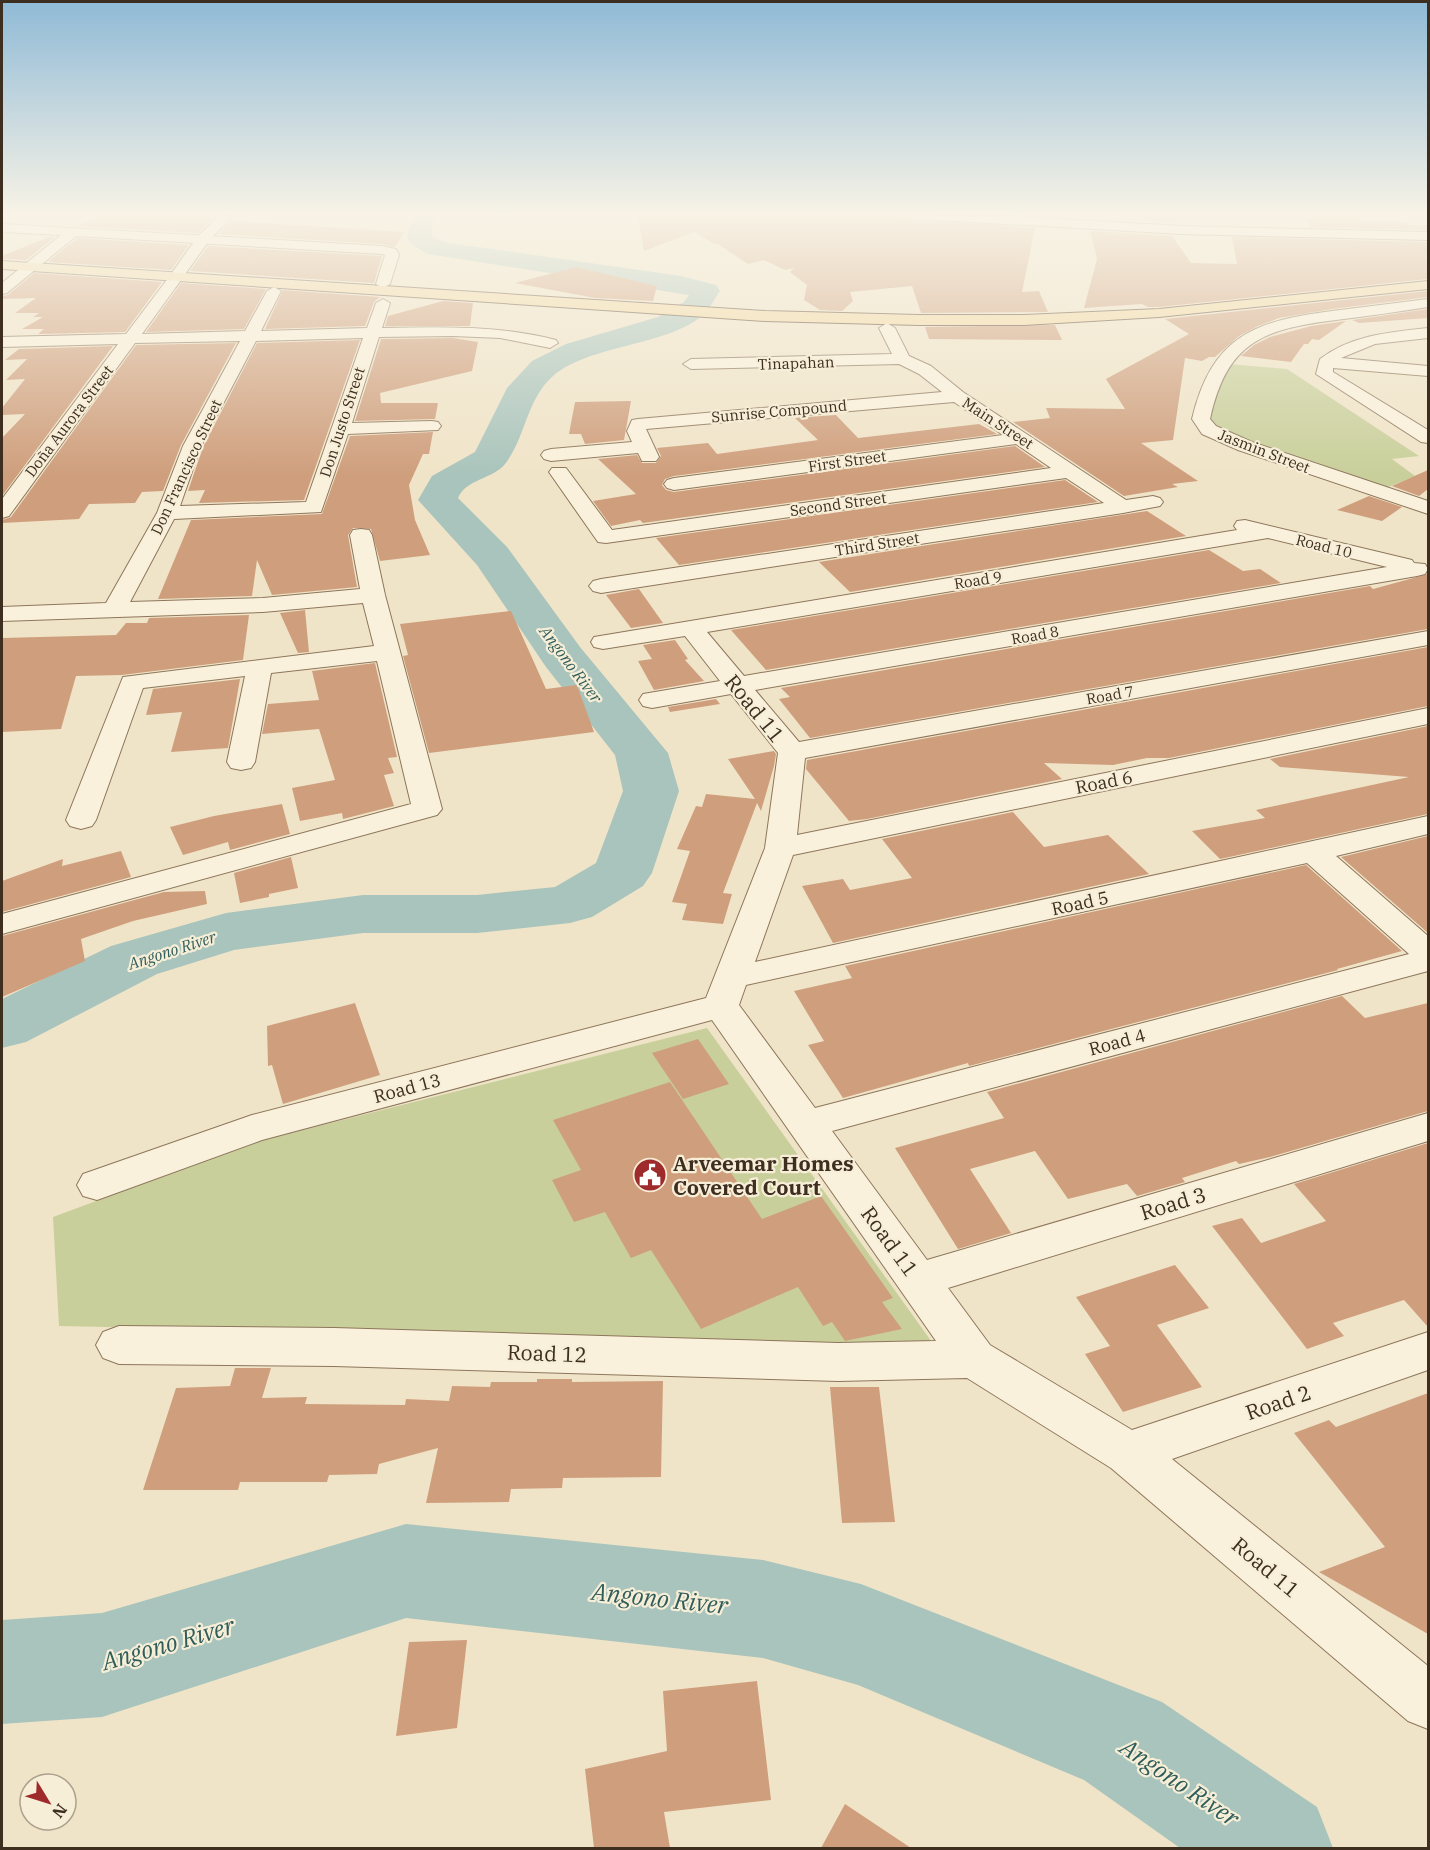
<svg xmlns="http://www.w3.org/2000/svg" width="1430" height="1850" viewBox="0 0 1430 1850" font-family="'IBM Plex Serif',serif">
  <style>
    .green { fill: #c9cf9b }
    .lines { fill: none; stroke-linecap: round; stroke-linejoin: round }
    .river { fill: #a9c4bc; fill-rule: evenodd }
    .building { fill: #cf9f7d }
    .street-casing { stroke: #8d765c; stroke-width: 2 }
    .secondary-casing { stroke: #6f573f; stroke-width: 2 }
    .primary-casing { stroke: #5b4430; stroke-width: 2 }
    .street { fill: #faf1dc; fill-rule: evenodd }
    .secondary { fill: #faf1dc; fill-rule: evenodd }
    .primary { fill: #f3d9a0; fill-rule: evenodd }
    .labels { text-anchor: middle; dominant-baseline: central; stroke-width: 4.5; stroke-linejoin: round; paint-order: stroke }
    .far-street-label { font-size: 15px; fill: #3d2e20; stroke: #f7eed8 }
    .far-water-label { font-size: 16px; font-style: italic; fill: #2f5d5a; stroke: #f7eed8 }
    .street-label { font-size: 18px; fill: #3d2e20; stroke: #f7eed8 }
    .near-street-label { font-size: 21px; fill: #3d2e20; stroke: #f7eed8 }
    .near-poi-label { font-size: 21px; font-weight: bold; fill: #3d2e20; stroke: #f7eed8; text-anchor: start }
    .near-water-label { font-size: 24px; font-style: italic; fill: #2f5d5a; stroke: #f7eed8 }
  </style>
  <rect width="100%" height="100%" fill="#f0e4c8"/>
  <g class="green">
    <path d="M1229,364L1287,369L1419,456L1392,459L1415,476L1381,490L1216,430L1208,419L1220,380Z"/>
    <path d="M707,1028L934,1345L59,1326L53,1217L255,1142Z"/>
  </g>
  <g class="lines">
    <g class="river">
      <path d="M415,216H438L431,231L432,236L443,242L681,276L716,285L720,291C715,298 710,308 704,314C670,346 590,344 553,376C526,400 526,437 505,464C493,479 466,479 458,498L507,547L580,647L668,753L679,791L652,873L643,886L592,917L570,923L477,933H363L234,950L157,974L26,1042L2,1048V999L111,946L226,913L363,895H477L555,887L596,863L623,791L615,755L546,667L477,565L418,500L432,476L475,452L507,388L532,361L566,344L658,317L684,302L689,295L428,254C406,242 402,240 415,216Z"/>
      <path d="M406,1524L763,1560L861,1584L1162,1702L1317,1807L1333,1848H1180L1084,1780L858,1685L763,1658L406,1618L102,1717L2,1724V1620L102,1613Z"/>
    </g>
  </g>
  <g class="building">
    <path d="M100,216H215L198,233L76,226Z"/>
    <path d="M638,216H877L1035,228L1022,292L1039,291L1048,312L921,313L912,286L850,292L853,301L842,311L820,310L804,300L807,285L790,272L794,268L785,270L764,260L748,264L718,244H714L694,232L644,251Z"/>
    <path d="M1143,216H1177L1175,223L1086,217L1142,220Z"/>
    <path d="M1301,216H1360L1359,221L1406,222L1409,225H1428V230L1312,227Z"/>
    <path d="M231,221L404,232L395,247L382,244L218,234Z"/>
    <path d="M1090,231L1172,236L1191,263L1237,264L1232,237L1428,242V279L1159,307H1148L1142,304L1084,308L1097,259Z"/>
    <path d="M49,237H55L26,260L2,259V256Z"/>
    <path d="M77,238L189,245L171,270L48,262Z"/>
    <path d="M208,246L382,256L374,283L190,271Z"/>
    <path d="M576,267L657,286L653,301L595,298L515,283Z"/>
    <path d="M34,273L162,282L125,332L38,334L44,329H22L43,317H33L39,313H15L36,298L2,299V296L8,295Z"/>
    <path d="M181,283L266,289L244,329L146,332Z"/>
    <path d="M283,290L380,297L374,302L365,326L265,329Z"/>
    <path d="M1428,291V297L1332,309L1279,318L1258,326L1239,336L1215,357H1209L1202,361L1185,358L1173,440L1141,443L1198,481L1172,484L1178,487L1124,496L1013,422L1050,418L1046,408L1125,409L1106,379L1189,334L1165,319Z"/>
    <path d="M443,301L473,303L470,326H385L388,316Z"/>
    <path d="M1428,309V318L1359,323L1352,320Z"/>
    <path d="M1346,321L1319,340L1312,339L1308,344H1304L1291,362L1241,356L1254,345L1270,337L1311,326Z"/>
    <path d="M1055,325L1062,340L929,339L925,327Z"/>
    <path d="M453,338L478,342L472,371L380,393L381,403H438L435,419L355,421L381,339Z"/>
    <path d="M360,340L304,500L199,503L205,490L188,491L203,447L257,343Z"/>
    <path d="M236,343L181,445L163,491L142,492L135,503L89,504L79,519L2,523V520L11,517L136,345Z"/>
    <path d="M113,346L2,496V438L25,414L2,415V408L25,379L6,380L27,359L5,360L19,349Z"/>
    <path d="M631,401L624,440L585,444L581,434H569L575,402Z"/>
    <path d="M836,415L858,438L979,424L997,434L674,476L665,479L662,485L666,490L674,492L1015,446L1045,467L643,523L640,520L611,526L593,501L636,494L598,459L637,455L642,463H656L661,456L657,448L708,443L717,454L818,440L795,418Z"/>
    <path d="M433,432L429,454H423L409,485L415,520L430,555L380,561L371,529L353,528L348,535L357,587L272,595L257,560L252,596L158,599L191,520L322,514L350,436Z"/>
    <path d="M1428,470V489L1419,496L1392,486Z"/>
    <path d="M1065,480L1098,502L679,565L656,538Z"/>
    <path d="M1369,496L1402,507L1382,521L1337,510Z"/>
    <path d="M1147,511L1186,536L850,592L819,562Z"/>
    <path d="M1209,550L1243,571L1260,569L1281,583L766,670L731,630Z"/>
    <path d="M1428,574V629L810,738L779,699L790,697L781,688L1370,586L1373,589Z"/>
    <path d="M639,589L663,623L631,628L606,595Z"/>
    <path d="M305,610L309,652L298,653L280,613Z"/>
    <path d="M511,611L546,689L577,685L594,732L429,753L403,656L408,655L400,624Z"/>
    <path d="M249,615L243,660L122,675L76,676L61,729L2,732V638L116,635L126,623H147L149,618Z"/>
    <path d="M675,640L688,659L685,660L704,681L654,690L638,661L652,659L643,645Z"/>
    <path d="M1428,647V706L1169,758H1147L1113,765L1044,763L1062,779L867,819L849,821L806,769L807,760Z"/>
    <path d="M375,663L397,757L388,758L394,773L384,775L394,806L343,819L342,813L300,821L292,788L335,780L319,729L262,734L268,704L319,700L312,671Z"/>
    <path d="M240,679L228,748L171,752L182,712L146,715L153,689Z"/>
    <path d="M716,699L720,704L670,712L668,707Z"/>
    <path d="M1428,726V814L1220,859L1192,831L1265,818L1256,810L1409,777L1280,767L1270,759Z"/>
    <path d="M774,751L776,754L774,766L761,811L757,803L723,893L732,894L723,924L682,920L687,904L672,902L690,851L677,849L696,806L702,807L706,794L755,799L728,759Z"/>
    <path d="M282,804L290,834L230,850L228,842L183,855L170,827L214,816Z"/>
    <path d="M1013,812L1044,847L1108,835L1149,874L833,943L802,886L843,879L850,890L912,878L882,839Z"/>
    <path d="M1428,836V933L1341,857Z"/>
    <path d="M121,851L131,877L2,912V881L63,859L62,866Z"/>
    <path d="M291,857L298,888L269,894V897L240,903L234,873Z"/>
    <path d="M1306,865L1402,951L1337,969L1338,970L969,1066L968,1063L843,1098L808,1045L824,1041L794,991L852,978L845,966Z"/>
    <path d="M205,891L207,904L133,921L81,939L85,961L2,997V936L164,892Z"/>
    <path d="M1342,996L1365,1018L1428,1003V1111L1270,1157L1239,1164L1236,1161L1182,1178L1185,1182L1137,1196L1127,1184L1068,1199L1035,1151L970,1169L1011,1233L958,1249L895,1148L1004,1118L987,1092Z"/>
    <path d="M355,1003L380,1075L283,1104L272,1065L268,1066L267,1026Z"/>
    <path d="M698,1039L729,1084L683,1099L652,1053Z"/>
    <path d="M670,1082L762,1219L821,1196L893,1298L882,1302L902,1329L845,1341L832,1322L823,1326L798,1287L701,1329L651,1250L631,1258L605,1212L574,1222L552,1180L581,1170L553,1120Z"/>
    <path d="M1428,1143V1327L1404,1300L1333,1323L1344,1336L1307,1349L1212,1226L1242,1218L1261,1243L1326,1221L1294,1184Z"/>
    <path d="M1175,1265L1209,1308L1157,1325L1202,1387L1123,1412L1085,1354L1110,1346L1076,1297Z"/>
    <path d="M235,1368H271L262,1398L307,1397L305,1404L405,1405L406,1399L449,1401L452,1386L490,1387L491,1382H537V1379H572V1382L663,1381L661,1477L563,1478L562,1488L511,1489L509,1502L426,1503L438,1448L379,1464L377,1474L329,1475L327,1482H240L238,1490H143L176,1388L230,1386Z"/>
    <path d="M830,1387H879L895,1522L842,1523Z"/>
    <path d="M1428,1393V1634L1319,1572L1385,1547L1294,1433L1329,1420L1336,1427Z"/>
    <path d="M467,1640L457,1728L396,1736L409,1642Z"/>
    <path d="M757,1681L771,1800L664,1812L670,1848H594L585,1769L667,1751L663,1691Z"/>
    <path d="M845,1804L911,1848H821Z"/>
  </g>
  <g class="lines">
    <g class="street-casing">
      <g id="street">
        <path d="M2,224L382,246L396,249L399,255L390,284L383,288L376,284L385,255L382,254L76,236L7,293L2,294V283L61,235L2,232Z"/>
        <path d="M171,280L178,284L142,334L245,331L267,291L274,287L281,291L261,331L367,328L376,303L383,299L390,303L382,328C441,327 498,325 556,340L558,343L550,348L500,338L453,336L379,337L352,423L432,421L438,422L441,426L438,430L348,434L321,512L174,519L130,602L263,598L360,589L350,535L353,530L361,529L369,530L372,535L385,595L442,809L437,815L2,934V914L411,804L377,661L271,673L255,762L251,768L241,770L231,768L227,762L245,676L143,688L96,820L92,826L81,829L70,826L66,820L123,677L374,646L363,603L263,612L2,621V607L106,603L157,513L183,446L240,341L135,343L9,516L2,518V499L118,344L2,347V337L126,334L166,281ZM363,338L306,502L180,506L201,446L256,341Z"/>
        <path d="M1428,299V307C1397,312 1367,316 1336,320C1264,329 1227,341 1210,419L1216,426L1252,442L1428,501V514L1238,450L1202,434L1192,419C1212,336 1254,321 1332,311C1364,307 1396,303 1428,299Z"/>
        <path d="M887,323L895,328L909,356L931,366L963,392L1126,500L1153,496L1160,498L1163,502L1160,506L1123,513L601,593L593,591L589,586L593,581L601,579L1104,503L1066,478L606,543L598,542L549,472L552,468H566L612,530L1051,468L1016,444L674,490L667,488L664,484L667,480L674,478L1003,435L954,402L646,429L659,457L656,461H642L638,453L551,461L544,459L541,455L544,451L551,449L632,442L627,431L632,420L638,419L942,392L919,374L899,364L691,369L683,364L691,359L892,354L879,328Z"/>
        <path d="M1428,328V338L1375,344L1341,358L1428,366V376L1333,368V372L1428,430V443L1421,442L1316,374L1320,359C1352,335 1390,332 1428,328Z"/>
        <path d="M1245,520L1412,560L1414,563L1425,564L1428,569L1425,574L1417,576L755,690L799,742L1428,631V645L805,758L797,835L1428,708V724L793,855L755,962L1428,816V834L1336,856L1428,936V971L832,1131L927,1260L1428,1113V1141L948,1288L990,1345L1132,1430L1428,1332V1370L1172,1459L1428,1666V1729L1408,1721L1111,1468L967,1378L838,1381L334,1366L119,1364L103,1358L96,1345L103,1332L119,1326L334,1328L838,1343L936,1341L712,1020L262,1140L97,1200L83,1196L77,1185L83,1174L252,1115L706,998L765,848L778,753L731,694L652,708L643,706L639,700L643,694L720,681L685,636L603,649L594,647L591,642L594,637L1237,530L1234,526L1237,521ZM1268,538L1387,567L744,676L707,632ZM1307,863L1409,954L815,1108L739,1005L746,985Z"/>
      </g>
    </g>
    <g class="secondary-casing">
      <g id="secondary">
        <path d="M219,216H232L208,242L176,287H166L164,284L198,236Z"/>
        <path d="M930,216H1008L1181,226L1428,232V240L1181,234L936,220Z"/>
      </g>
    </g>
    <g class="primary-casing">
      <path id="primary" d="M2,261L765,311L919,315H1024L1159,309L1428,281V289L1159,317L1024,325H919L765,321L2,269Z"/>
    </g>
    <use href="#street" class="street"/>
    <use href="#secondary" class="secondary"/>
    <use href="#primary" class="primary"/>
  </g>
  <linearGradient id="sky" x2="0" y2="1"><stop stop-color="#8fbad6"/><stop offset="0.45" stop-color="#f8f3e6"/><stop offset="1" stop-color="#f8f3e6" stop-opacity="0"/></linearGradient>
  <rect width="1430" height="475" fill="url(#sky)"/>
  <defs>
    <g id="civic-disc" transform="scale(1.725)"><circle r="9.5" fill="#9e2a2b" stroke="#f7eed8"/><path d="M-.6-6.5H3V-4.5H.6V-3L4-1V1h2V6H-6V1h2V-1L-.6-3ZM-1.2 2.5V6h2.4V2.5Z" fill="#fff"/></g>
  </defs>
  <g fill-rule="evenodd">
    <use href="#civic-disc" x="650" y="1175"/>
  </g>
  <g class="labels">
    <g class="far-street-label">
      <text transform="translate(796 363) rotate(-2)">Tinapahan</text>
      <text transform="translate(779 411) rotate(-5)">Sunrise Compound</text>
      <text transform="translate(69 421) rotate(-53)">Doña Aurora Street</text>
      <text transform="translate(342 422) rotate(-72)">Don Justo Street</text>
      <text transform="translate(998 423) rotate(33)">Main Street</text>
      <text transform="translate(1264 451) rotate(21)">Jasmin Street</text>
      <text transform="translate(847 461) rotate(-8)">First Street</text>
      <text transform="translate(186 467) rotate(-65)">Don Francisco Street</text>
      <text transform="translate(838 504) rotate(-8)">Second Street</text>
      <text transform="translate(877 544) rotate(-9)">Third Street</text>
      <text transform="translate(1324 546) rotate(14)">Road 10</text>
      <text transform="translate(978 580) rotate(-9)">Road 9</text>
      <text transform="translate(1035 635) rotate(-10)">Road 8</text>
      <text transform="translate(1110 695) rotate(-10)">Road 7</text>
    </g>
    <g class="far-water-label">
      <text transform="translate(571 664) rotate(53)">Angono River</text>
      <text transform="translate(172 950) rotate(-18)">Angono River</text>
    </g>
    <g class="street-label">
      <text transform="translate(1104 782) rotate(-11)">Road 6</text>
      <text transform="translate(1080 903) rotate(-12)">Road 5</text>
      <text transform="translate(1117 1042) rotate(-15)">Road 4</text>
      <text transform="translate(407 1088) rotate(-15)">Road 13</text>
    </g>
    <g class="near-street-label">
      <text transform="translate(755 708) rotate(51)">Road 11</text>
      <text transform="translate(1173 1203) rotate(-17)">Road 3</text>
      <text transform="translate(890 1241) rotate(54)">Road 11</text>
      <text transform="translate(547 1353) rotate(2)">Road 12</text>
      <text transform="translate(1278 1402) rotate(-19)">Road 2</text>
      <text transform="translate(1266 1567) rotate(40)">Road 11</text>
    </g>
    <g class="near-poi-label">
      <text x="673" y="1163">Arveemar Homes<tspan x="673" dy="24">Covered Court</tspan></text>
    </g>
    <g class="near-water-label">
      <text transform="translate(660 1598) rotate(6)">Angono River</text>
      <text transform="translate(168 1643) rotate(-16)">Angono River</text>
      <text transform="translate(1180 1782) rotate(34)">Angono River</text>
    </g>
  </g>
  <rect width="1430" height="1850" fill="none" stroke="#3d2e20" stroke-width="6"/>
  <g transform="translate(48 1802) rotate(128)"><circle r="28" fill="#f7eed8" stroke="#ada18e" stroke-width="1.5"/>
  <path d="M0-4.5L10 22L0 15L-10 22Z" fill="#9e2a2b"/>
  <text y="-9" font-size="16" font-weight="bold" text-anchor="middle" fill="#3d2e20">N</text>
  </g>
</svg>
